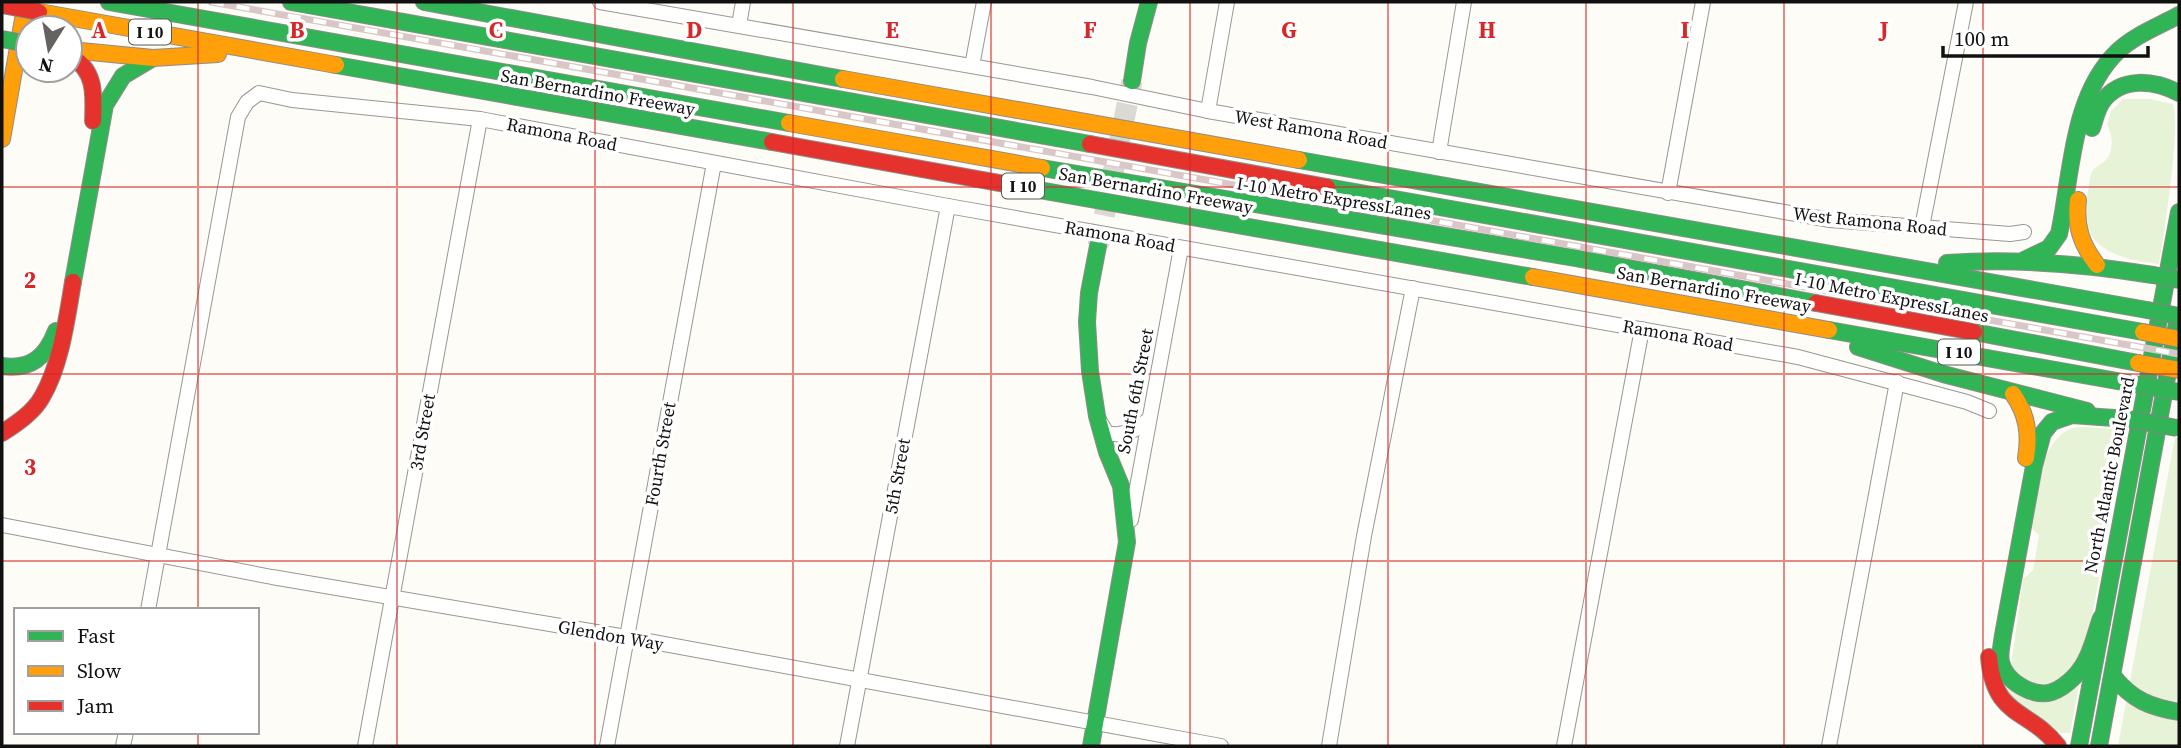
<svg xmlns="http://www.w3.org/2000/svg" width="2181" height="748" viewBox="0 0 2181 748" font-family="'Source Serif 4',serif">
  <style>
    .green { fill: #e7f3d7 }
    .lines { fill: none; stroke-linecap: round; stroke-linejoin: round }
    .secondary-tunnel { stroke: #dad9d4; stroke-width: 21; stroke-dasharray: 21 10; stroke-linecap: butt }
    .street-casing { stroke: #979795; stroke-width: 16 }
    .fast-casing { stroke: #8e8d8b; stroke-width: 18 }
    .slow-casing { stroke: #8e8d8b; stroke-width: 18 }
    .jam-casing { stroke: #8e8d8b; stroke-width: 18 }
    .street { stroke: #fffffe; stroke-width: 14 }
    .fast { stroke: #30b455; stroke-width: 16 }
    .slow { stroke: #ff9f0a; stroke-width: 16 }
    .jam { stroke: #e5322d; stroke-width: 16 }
    .rail-casing { stroke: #d9c6c7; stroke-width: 7 }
    .rail { stroke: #fff; stroke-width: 4.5; stroke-dasharray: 13; stroke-linecap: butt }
    .fast-bridge-casing { stroke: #858482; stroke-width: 18; stroke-linecap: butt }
    .slow-bridge-casing { stroke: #858482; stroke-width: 18; stroke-linecap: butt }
    .jam-bridge-casing { stroke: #858482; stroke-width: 18; stroke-linecap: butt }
    .fast-bridge { stroke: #30b455; stroke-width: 16 }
    .slow-bridge { stroke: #ff9f0a; stroke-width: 16 }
    .jam-bridge { stroke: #e5322d; stroke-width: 16 }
    .grid { fill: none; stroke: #d62828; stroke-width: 2; stroke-opacity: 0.55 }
    .labels { text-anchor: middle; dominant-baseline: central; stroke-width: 7; stroke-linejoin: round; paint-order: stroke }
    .shield { fill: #fff; stroke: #585858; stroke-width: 2 }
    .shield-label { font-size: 16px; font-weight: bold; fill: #111 }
    .street-label { font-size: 18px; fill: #111; stroke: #fff }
    .grid-label { font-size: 23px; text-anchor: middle; font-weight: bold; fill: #d62828; stroke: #fff; stroke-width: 7; stroke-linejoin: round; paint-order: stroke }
  </style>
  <rect width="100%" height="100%" fill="#fdfcf7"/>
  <g class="green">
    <path d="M2123,99H2150L2173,104C2181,126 2164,233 2159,264C2119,260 2076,247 2087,197C2089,189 2089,176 2093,170C2096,166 2103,163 2106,160C2115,149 2112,135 2107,124L2111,111Z"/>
    <path d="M2086,427L2127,430L2070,733H2061L2007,695L2023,579L2033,570L2039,535L2027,524C2034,497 2042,440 2070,429C2074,427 2082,427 2086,427Z"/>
    <path d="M2175,437L2179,438V746H2118Z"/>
  </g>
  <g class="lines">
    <path class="secondary-tunnel" d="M1098,246L1132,81"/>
    <g class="street-casing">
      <g id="street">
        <path d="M600,2L1092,87L1208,111L1830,220L2010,234L2024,232"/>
        <path d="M739,25L743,2"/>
        <path d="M972,66L984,2"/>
        <path d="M1208,111L1227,2"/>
        <path d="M1439,152L1464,2"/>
        <path d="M1668,193L1703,2"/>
        <path d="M1922,227L1966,2"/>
        <path d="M1101,423L1107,433C1123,437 1136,431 1148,420"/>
        <path d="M1131,520L1181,248"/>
        <path d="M2,525L272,577L626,637L1221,746"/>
        <path d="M148,610L238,117L247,102L259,93L292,100L480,119L948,206L1798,357L1967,402L1989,411"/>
        <path d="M123,746L126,732"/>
        <path d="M365,746L480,119"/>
        <path d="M607,746L714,163"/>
        <path d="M847,746L948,206"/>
        <path d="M1329,746L1364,536L1413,288"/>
        <path d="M1564,746L1642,329"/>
        <path d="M1829,746L1897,382"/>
      </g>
    </g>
    <g class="fast-casing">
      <g id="fast">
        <path d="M109,2L789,123"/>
        <path d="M291,2L1090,144"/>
        <path d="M424,2L843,79"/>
        <path d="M336,65L772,142"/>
        <path d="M1132,81L1138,43L1149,2"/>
        <path d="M2092,128C2095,119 2097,109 2102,102C2121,76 2154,80 2179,93"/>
        <path d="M1299,160L2147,310"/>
        <path d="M1042,168L1575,258L1816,303"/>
        <path d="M1022,187L1533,277"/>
        <path d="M1327,187L2143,332"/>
        <path d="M2024,260L2049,248L2059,234C2072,174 2071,96 2118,51C2135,35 2159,26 2179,15"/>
        <path d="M1947,263C2017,258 2084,264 2153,275"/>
        <path d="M73,282L105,105L123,76L153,58"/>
        <path d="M1829,330L2134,384"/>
        <path d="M1974,332L2138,363"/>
        <path d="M1858,347L1943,374L2087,411"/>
        <path d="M2,366C31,370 46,357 56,331"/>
        <path d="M2101,618C2094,638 2090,661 2074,677C2068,683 2061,689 2052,692C2033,698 2005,681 2001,662C1999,653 2002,644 2003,635L2034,466L2043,433L2052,422L2072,415L2128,419"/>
        <path d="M2113,676C2132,700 2150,707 2179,712"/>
        <path d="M1091,746L1127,542L1121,486L1107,452L1097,416L1090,371L1087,322L1089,293L1098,246"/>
        <path d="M2079,746L2179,212"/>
        <path d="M2099,746L2177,323"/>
      </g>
    </g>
    <g class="slow-casing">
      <g id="slow">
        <path d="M39,12L336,65"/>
        <path d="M70,50L153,58L218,54"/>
        <path d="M843,79L1299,160"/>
        <path d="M789,123L1042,168"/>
        <path d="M2,139L26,2"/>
        <path d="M2078,200C2075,226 2081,244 2097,265"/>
        <path d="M1533,277L1829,330"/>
        <path d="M2013,394C2027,414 2030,434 2026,458"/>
      </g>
    </g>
    <g class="jam-casing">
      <g id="jam">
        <path d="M70,56C96,70 94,95 93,121"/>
        <path d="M772,142L1022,187"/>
        <path d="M1090,144L1327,187"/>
        <path d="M1816,303L1974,332"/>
        <path d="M2,433C16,424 34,412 42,397C61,365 67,317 73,282"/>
        <path d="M1989,657C1994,719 2029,708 2058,746"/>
      </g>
    </g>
    <use href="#street" class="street"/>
    <use href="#fast" class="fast"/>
    <use href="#slow" class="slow"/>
    <use href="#jam" class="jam"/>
    <g class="rail-casing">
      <path id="rail" d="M211,2L2179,354"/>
    </g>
    <use href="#rail" class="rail"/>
    <g class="fast-bridge-casing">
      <g id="fast-bridge">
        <path d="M2,39L28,44"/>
        <path d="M2153,275L2179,280"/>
        <path d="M2147,310L2179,316"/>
        <path d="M2134,384L2179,392"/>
        <path d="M2128,419L2177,428"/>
      </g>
    </g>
    <g class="slow-bridge-casing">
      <g id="slow-bridge">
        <path d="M2143,332L2179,339"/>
        <path d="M2138,363L2179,370"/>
      </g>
    </g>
    <g class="jam-bridge-casing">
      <path id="jam-bridge" d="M2,5L39,12"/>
    </g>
    <use href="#fast-bridge" class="fast-bridge"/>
    <use href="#slow-bridge" class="slow-bridge"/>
    <use href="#jam-bridge" class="jam-bridge"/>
  </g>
  <path class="grid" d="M198,2V610M397,2V746M595,2V746M793,2V746M991,2V746M1190,2V746M1388,2V746M1586,2V746M1784,2V746M1983,2V746M2,187H2179M2,374H2179M2,561H2179M198,732V746"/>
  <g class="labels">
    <g class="shield">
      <rect x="129" y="19.5" width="42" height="25" rx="5"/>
      <rect x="1002" y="173.5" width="42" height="25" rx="5"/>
      <rect x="1938" y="339.5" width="42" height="25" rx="5"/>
    </g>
    <g class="shield-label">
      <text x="150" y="32">I 10</text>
      <text x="1023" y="186">I 10</text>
      <text x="1959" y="352">I 10</text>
    </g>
    <g class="street-label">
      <text transform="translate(598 92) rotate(10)">San Bernardino Freeway</text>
      <text transform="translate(1311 129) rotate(10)">West Ramona Road</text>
      <text transform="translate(562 134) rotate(11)">Ramona Road</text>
      <text transform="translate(1156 190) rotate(10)">San Bernardino Freeway</text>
      <text transform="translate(1334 198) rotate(9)">I-10 Metro ExpressLanes</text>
      <text transform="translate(1870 221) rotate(6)">West Ramona Road</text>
      <text transform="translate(1120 236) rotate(10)">Ramona Road</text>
      <text transform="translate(1714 289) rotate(10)">San Bernardino Freeway</text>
      <text transform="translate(1892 297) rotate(11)">I-10 Metro ExpressLanes</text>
      <text transform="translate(1678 335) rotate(10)">Ramona Road</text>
      <text transform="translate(1135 391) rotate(-79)">South 6th Street</text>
      <text transform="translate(422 432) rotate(-80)">3rd Street</text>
      <text transform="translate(660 454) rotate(-80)">Fourth Street</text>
      <text transform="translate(2109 475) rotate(-79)">North Atlantic Boulevard</text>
      <text transform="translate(897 476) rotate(-80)">5th Street</text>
      <text transform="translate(611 635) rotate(10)">Glendon Way</text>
    </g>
  </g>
  <g class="grid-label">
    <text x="99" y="38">A</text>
    <text x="297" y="38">B</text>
    <text x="496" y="38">C</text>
    <text x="694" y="38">D</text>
    <text x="892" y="38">E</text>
    <text x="1090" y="38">F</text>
    <text x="1289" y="38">G</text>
    <text x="1487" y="38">H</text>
    <text x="1685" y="38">I</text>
    <text x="1884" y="38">J</text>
    <text x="30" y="288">2</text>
    <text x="30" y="475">3</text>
  </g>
  <rect width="2181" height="748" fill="none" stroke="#111111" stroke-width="7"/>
  <rect x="14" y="608" width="245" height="126" fill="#ffffff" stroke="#a0a0a0" stroke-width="2"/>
  <rect x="28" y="631" width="35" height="10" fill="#30b455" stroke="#a0a0a0" stroke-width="2"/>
  <text x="77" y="643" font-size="21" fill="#111111">Fast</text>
  <rect x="28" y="666" width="35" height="10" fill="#ff9f0a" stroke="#a0a0a0" stroke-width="2"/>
  <text x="77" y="678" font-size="21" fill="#111111">Slow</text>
  <rect x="28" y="701" width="35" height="10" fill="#e5322d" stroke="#a0a0a0" stroke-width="2"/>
  <text x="77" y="713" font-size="21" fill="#111111">Jam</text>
  <g transform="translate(49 49) rotate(191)"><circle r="33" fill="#ffffff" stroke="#a0a0a0" stroke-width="2"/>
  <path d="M0-5L12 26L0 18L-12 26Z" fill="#646362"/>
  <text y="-10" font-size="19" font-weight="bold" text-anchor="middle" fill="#111111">N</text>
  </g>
  <path d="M1943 46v10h205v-10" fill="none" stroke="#111111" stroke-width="3.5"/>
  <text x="1954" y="46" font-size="21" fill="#111111" stroke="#ffffff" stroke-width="5" paint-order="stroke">100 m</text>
</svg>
